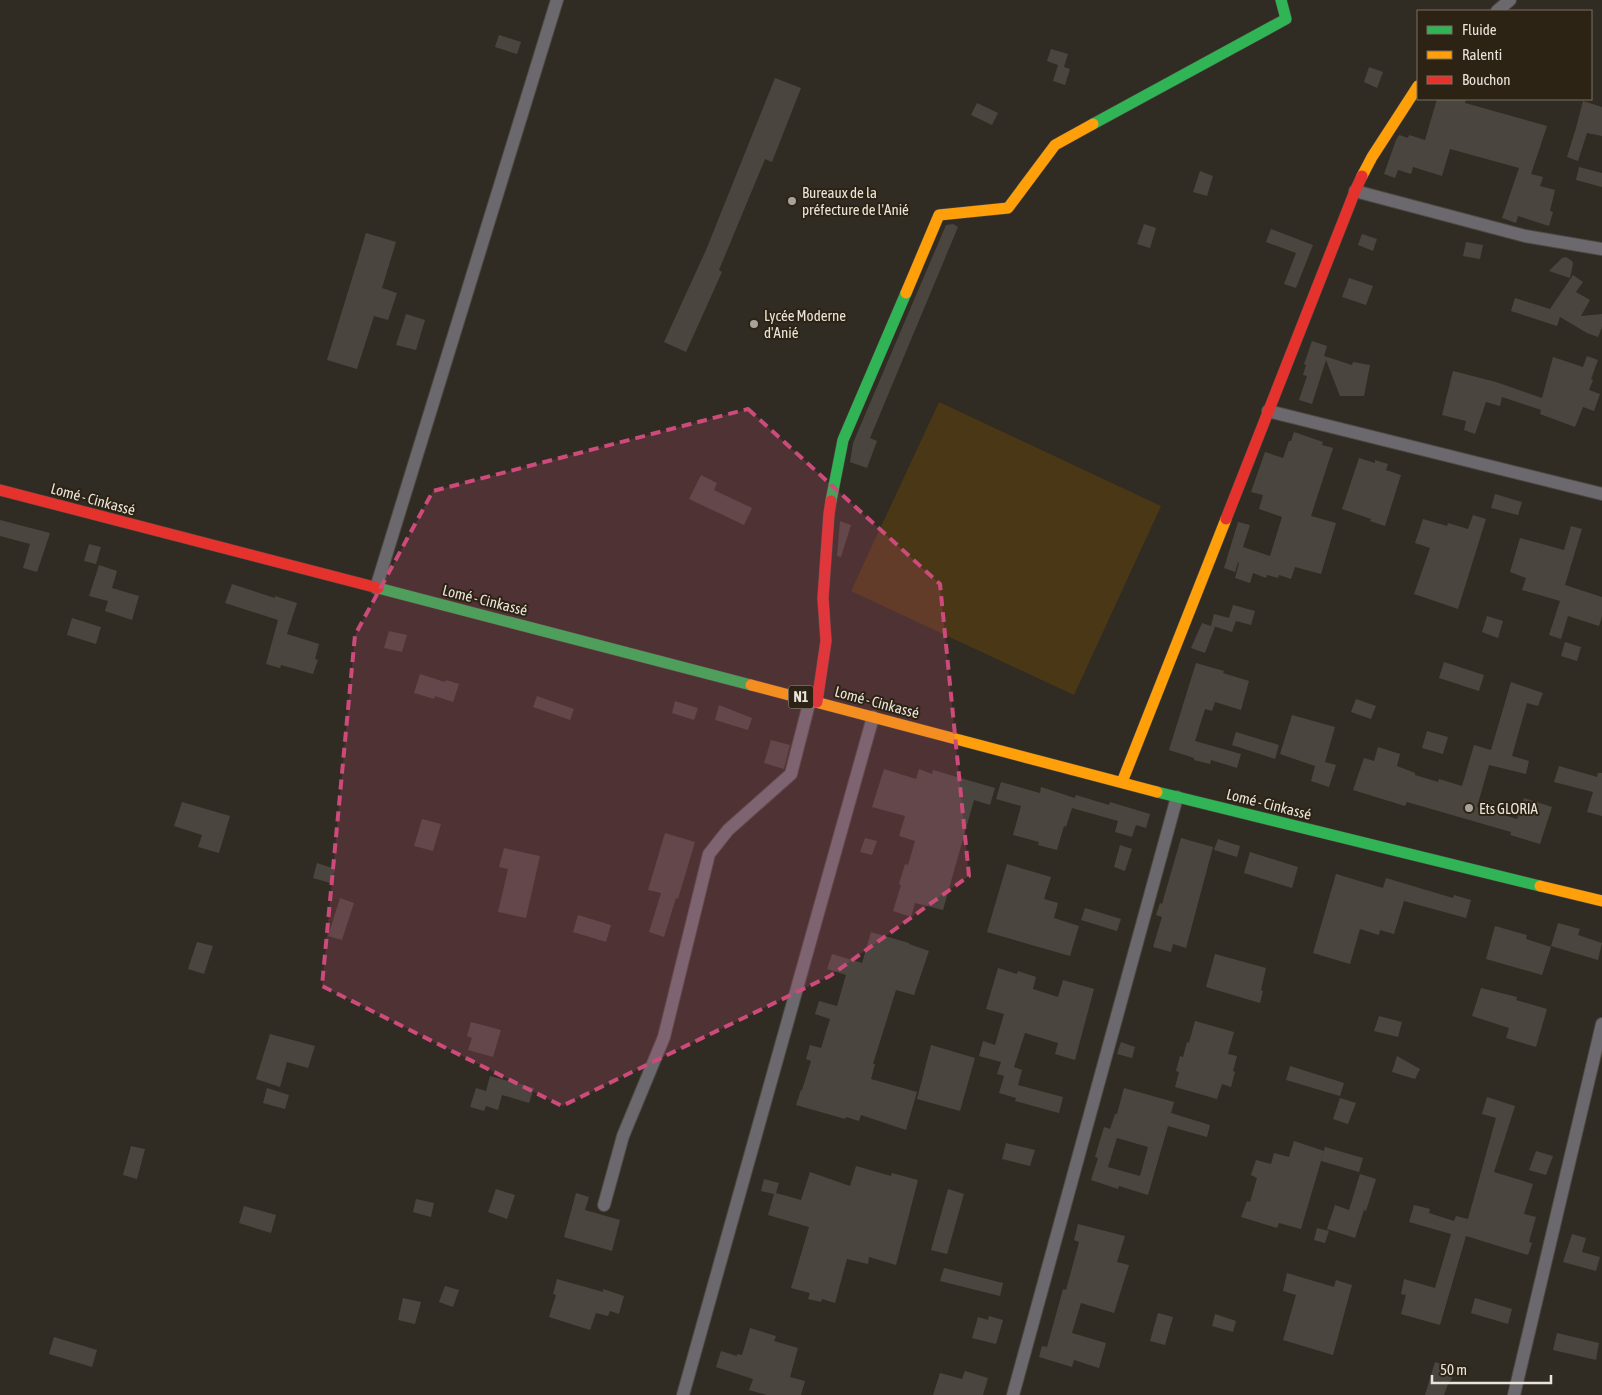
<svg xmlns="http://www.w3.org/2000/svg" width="1602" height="1395" viewBox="0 0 1602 1395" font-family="'Asap Condensed',sans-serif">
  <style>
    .green { fill: #493716 }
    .building { fill: #4a463f; fill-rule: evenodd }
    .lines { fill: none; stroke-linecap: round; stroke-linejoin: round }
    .street-casing { stroke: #4d4841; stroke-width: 14 }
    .fast-casing { stroke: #4d4841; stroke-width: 12 }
    .slow-casing { stroke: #4d4841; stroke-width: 12 }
    .jam-casing { stroke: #4d4841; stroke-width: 12 }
    .street { stroke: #6b696e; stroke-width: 12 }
    .fast { stroke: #30b455; stroke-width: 11 }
    .slow { stroke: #ff9f0a; stroke-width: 11 }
    .jam { stroke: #e5322d; stroke-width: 11 }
    .marked { fill: #cc4b7a; fill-opacity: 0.2; stroke: #cc4b7a; stroke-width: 4; stroke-dasharray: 10 6; stroke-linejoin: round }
    .poi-dot { fill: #a8a399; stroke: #2c2314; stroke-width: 2 }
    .labels { text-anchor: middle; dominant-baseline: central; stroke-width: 4; stroke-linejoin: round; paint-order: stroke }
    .shield { fill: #2c2314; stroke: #b0a99e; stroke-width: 1 }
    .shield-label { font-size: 14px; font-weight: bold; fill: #e9e3d9 }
    .poi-label { font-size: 15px; fill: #e9e3d9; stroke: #2c2314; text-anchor: start }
    .street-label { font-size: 15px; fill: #e9e3d9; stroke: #2c2314 }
  </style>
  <rect width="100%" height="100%" fill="#302c23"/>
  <path class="green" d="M939,402L1161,506L1074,695L851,591Z"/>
  <g class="building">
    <path d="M499,35L521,42L517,54L495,47Z"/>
    <path d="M1051,49L1068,54L1064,67L1070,69L1065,85L1053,81L1058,65L1047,61Z"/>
    <path d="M1369,67L1383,72L1377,88L1364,82Z"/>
    <path d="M775,78L801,88L772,162L765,159L719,270L722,272L686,352L664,342L706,250Z"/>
    <path d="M1437,99H1466L1465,103L1547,126L1531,174L1543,177L1540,186L1555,190L1550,211L1553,212L1549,226L1518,216L1516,223L1502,218L1519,168L1450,149L1442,176L1413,167L1411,174L1398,170L1395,178L1384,174L1396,140L1399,135L1408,138L1409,135L1425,140Z"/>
    <path d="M1583,101L1602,107V136L1587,133L1578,161L1567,157L1576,128Z"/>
    <path d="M977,103L998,113L992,125L971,115Z"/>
    <path d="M1579,167L1602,173V187L1576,180Z"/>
    <path d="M1200,171L1213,176L1207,196L1193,192Z"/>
    <path d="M953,224L958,227L870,438L877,441L867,468L850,462L853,443L946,225Z"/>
    <path d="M1144,224L1156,228L1150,248L1137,244Z"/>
    <path d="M1271,229L1313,245L1296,288L1284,284L1296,253L1266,242Z"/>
    <path d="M366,233L396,242L382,288L397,293L388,320L374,316L357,369L327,360Z"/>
    <path d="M1362,234L1377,239L1373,251L1358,245Z"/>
    <path d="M1466,242L1483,245L1480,259L1463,256Z"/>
    <path d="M1566,257L1572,261L1573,264L1570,278L1549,271L1562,258Z"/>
    <path d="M1573,275L1583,282L1576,292L1590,300L1581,316L1602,314V327L1598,337L1587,333L1560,317L1557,326L1511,311L1515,298L1550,309Z"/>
    <path d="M1349,278L1373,286L1366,305L1342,297Z"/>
    <path d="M406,314L425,320L416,350L396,345Z"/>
    <path d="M1312,341L1327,346L1324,356L1352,365L1353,362L1370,365L1364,396H1340L1326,360L1312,404L1299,400L1307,376L1303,375L1306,365L1304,364Z"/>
    <path d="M1587,356L1598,360L1591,379L1593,380L1589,390L1600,394L1594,411L1583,407L1575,427L1540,414L1541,410L1502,397L1500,406L1486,402L1475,434L1464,430L1466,421L1442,415L1453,371L1496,382L1542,398L1553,357L1583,367Z"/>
    <path d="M1294,432L1323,442L1322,445L1333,448L1311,516L1336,523L1321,574L1295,567L1291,579L1279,575L1278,578L1267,575L1266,578L1253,573L1250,583L1235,578L1239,563L1238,562L1235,572L1224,568L1238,522L1250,525L1243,547L1270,556L1282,517L1259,509L1263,495L1251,492L1265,452L1283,458L1289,441H1291Z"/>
    <path d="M1359,458L1375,463V460L1388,464L1386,470L1401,475L1385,526L1370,521L1371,519L1342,509Z"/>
    <path d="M701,475L717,483L714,490L752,508L744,525L689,499Z"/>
    <path d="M1495,494L1522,502L1518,515L1491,508Z"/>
    <path d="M1473,515L1486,519L1458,609L1414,594L1430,548L1415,543L1423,519L1447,526L1448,523L1468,529Z"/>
    <path d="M0,520L50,533L37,572L23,568L30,544L0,536Z"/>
    <path d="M840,521L851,525L841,557L837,556Z"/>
    <path d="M1571,526L1582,529L1565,585L1602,597V616L1599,626L1568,616L1561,639L1549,635L1560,601L1522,590L1526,578L1510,572L1520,538L1564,550Z"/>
    <path d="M89,544L101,547L96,564L84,561Z"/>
    <path d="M99,565L117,571L112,588L139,596L132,620L105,611L108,601L89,596Z"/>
    <path d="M232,584L275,598V596L297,603L287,634L319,644L315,659L318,660L313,674L281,665L280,668L266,664L278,620L225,603Z"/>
    <path d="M1233,605L1255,611L1251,625L1236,621L1232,632L1213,626L1215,627L1205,653L1191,648L1202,623L1211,626L1214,614L1229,618Z"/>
    <path d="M1487,616L1503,621L1498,638L1482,632Z"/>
    <path d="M72,618L101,627L96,644L67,635Z"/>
    <path d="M389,631L407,635L402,652L384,648Z"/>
    <path d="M1565,642L1581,647L1577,661L1561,656Z"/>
    <path d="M1444,662L1484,675L1479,691L1439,678Z"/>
    <path d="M1196,663L1224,671L1223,673L1249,681L1241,710L1215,702L1212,711L1205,709L1195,741L1241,754L1237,768L1211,760L1210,764L1194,760V758L1169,750Z"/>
    <path d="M420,674L445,682L446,680L459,684L453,702L435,696L434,699L414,693Z"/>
    <path d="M1511,682L1543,693L1538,706L1527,703L1512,756L1529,761L1526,774L1489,765L1477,807L1517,819L1524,798L1552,807L1540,844L1510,835L1511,832L1407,802L1405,806L1353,790L1364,758L1374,761L1378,747L1400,754L1397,766L1415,773V775L1438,782L1439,779L1462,786L1474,745L1491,750Z"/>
    <path d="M537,696L574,709L570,720L533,707Z"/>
    <path d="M1356,699L1376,706L1371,719L1351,712Z"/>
    <path d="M675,701L698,708L694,720L672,713Z"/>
    <path d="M719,705L752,718L748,730L715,720Z"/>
    <path d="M1292,715L1335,727L1325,762L1336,765L1329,787L1311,781L1315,766L1280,754Z"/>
    <path d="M1427,731L1448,737L1443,754L1422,748Z"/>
    <path d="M1236,732L1279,745L1275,759L1232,745Z"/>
    <path d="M771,740L790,745L784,769L764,763Z"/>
    <path d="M1559,766L1597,777L1598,773H1602V816L1587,812L1593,792L1554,782Z"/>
    <path d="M884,769L916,779L919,769L932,774L933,770L995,788L990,805L974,800L943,910L915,903L911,917L893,911L901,885L899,884L905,864L908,865L915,841L899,836L905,816L872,807Z"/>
    <path d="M1001,782L1040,793L1041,787L1075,798L1076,795L1109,805L1110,802L1150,814L1146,828L1136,825L1132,837L1115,832L1118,821L1072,808L1066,827L1064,826L1057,850L1038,845L1039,842L1013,835L1021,806L996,799Z"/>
    <path d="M182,802L230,816L219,853L198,847L202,835L174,826Z"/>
    <path d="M422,819L441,824L433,851L414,846Z"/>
    <path d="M665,833L695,842L678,899L676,898L664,937L649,932L661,893L648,890Z"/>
    <path d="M865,838L877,841L872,855L860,852Z"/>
    <path d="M1181,838L1213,847L1186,948L1173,944L1171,952L1153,947L1162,917L1156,915L1160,903L1162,904Z"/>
    <path d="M1218,839L1240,846L1237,857L1214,850Z"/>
    <path d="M1120,845L1132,849L1125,871L1114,867Z"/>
    <path d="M504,848L540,856L526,918L498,912L508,869L499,867Z"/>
    <path d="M1250,852L1298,867L1292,888L1244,873Z"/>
    <path d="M317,863L335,869L330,883L313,878Z"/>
    <path d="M1007,864L1051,877L1044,899L1058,903L1054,918L1079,926L1070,956L987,932Z"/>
    <path d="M1336,874L1383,888L1386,878L1453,898L1454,895L1471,900L1466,918L1404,901L1394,934L1380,930L1379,935L1360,929L1350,964L1313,953Z"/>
    <path d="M340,898L354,903L342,940L328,936Z"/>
    <path d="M1085,908L1121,919L1117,931L1081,920Z"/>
    <path d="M578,915L611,925L606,942L573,932Z"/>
    <path d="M1558,923L1580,929L1578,935L1602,943L1598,960L1551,946Z"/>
    <path d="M1495,926L1527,935L1526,939L1551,947L1542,975L1486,959Z"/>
    <path d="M871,932L909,943V944L929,951L914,995L896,990L873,1064H875L871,1079L917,1092L906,1130L861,1115L859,1121L846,1117L845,1119L796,1105L801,1090H802L811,1061L806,1059L810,1045L821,1048L830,1019L815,1014L819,1001L837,1006L846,975L827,969L832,954L862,963Z"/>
    <path d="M197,942L213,946L204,974L188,969Z"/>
    <path d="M1215,954L1266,968L1261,990L1263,991L1260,1003L1206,987Z"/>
    <path d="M998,968L1017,974L1018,971L1036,977L1033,989L1058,997L1063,980L1094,989L1075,1060L1055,1054L1058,1043L1025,1033L1014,1067L1022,1070L1018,1085L1063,1097L1059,1113L1015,1101L1016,1098L999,1093L1004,1076L997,1074L1001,1062L979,1056L983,1041L995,1045L1004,1014L986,1009Z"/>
    <path d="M1481,988L1517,997L1516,1000L1547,1009L1536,1047L1506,1038L1509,1028L1472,1016Z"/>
    <path d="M1379,1016L1402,1022L1398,1037L1374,1031Z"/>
    <path d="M1195,1021L1234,1032L1228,1054L1237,1056L1233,1071L1235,1072L1231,1087L1222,1084L1217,1099L1175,1087L1179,1072L1176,1071L1180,1056L1183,1057L1187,1042L1189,1043Z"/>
    <path d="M471,1022L501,1030L493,1057L468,1050L472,1038L467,1036Z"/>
    <path d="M270,1034L315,1046L308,1068L287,1062L280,1087L256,1079Z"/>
    <path d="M1121,1042L1135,1047L1132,1058L1117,1054Z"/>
    <path d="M931,1045L975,1058L960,1111L917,1099Z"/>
    <path d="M1397,1056L1420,1069L1415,1079L1392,1072Z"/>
    <path d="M1290,1066L1344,1083L1340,1096L1286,1080Z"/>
    <path d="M490,1076L534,1088L529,1103L502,1095L498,1110L486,1106L484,1111L470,1107L476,1088L486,1091Z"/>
    <path d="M267,1088L289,1095L285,1109L263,1103Z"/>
    <path d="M1124,1088L1174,1102L1171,1113L1210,1125L1207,1137L1168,1126L1148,1195L1119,1186L1118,1189L1091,1180L1098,1158L1095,1157L1104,1127L1110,1129L1115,1114H1117ZM1117,1138L1148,1147L1140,1176L1108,1167Z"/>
    <path d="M1487,1097L1515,1106L1494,1172L1533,1184L1524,1214L1536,1217L1529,1242L1532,1243L1528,1255L1466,1236L1440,1325L1401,1314L1406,1295L1401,1294L1404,1279L1435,1288L1451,1234L1409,1222L1414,1205L1430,1209L1429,1213L1454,1221L1456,1216L1468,1219L1496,1118L1482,1114Z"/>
    <path d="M1340,1098L1356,1103L1348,1124L1333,1119Z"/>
    <path d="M1294,1141L1324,1151L1301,1229L1279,1223L1277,1228L1241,1217L1247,1201L1250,1202L1257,1178L1251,1175L1256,1160L1271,1164L1274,1153L1289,1157Z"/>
    <path d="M1006,1143L1035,1150L1030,1166L1002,1159Z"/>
    <path d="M131,1146L145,1149L137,1179L123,1175Z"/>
    <path d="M1325,1147L1363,1158L1359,1172L1321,1161Z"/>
    <path d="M1536,1151L1553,1156L1546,1175L1529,1170Z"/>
    <path d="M856,1166L891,1176L892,1173L918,1180L896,1265L869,1257L868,1264L847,1259L835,1303L822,1299L821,1302L808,1299L810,1293L791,1288L809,1227L768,1215L774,1194L761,1191L764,1179L779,1183L776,1193L801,1200L810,1172L850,1186Z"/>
    <path d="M1360,1174L1376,1179L1366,1211L1364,1210L1355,1238L1327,1229L1335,1205L1349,1210Z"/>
    <path d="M496,1189L515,1195L507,1219L488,1212Z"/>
    <path d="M948,1189L964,1194L947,1254L931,1250Z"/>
    <path d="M576,1193L589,1197L585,1210L620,1220L612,1251L564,1237Z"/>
    <path d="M416,1199L434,1203L431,1217L413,1212Z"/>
    <path d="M244,1206L276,1215L271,1233L239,1223Z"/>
    <path d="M1078,1224L1125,1236L1117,1262L1129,1265L1114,1313L1081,1303L1072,1333L1106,1343L1099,1368L1074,1360L1072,1367L1039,1357L1042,1346L1047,1347L1063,1289L1066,1290L1079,1242L1074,1240Z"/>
    <path d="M1317,1228L1329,1231L1325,1243L1314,1240Z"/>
    <path d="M1572,1234L1586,1238L1582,1252L1600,1257L1596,1271L1563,1262Z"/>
    <path d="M944,1268L1003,1283L1000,1296L940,1281Z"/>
    <path d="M1287,1273L1334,1287L1336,1280L1352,1285L1333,1355L1283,1340L1296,1295L1283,1291Z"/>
    <path d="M557,1279L603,1292V1289L624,1296L619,1314L610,1311L608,1316L596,1313L590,1330L549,1317L556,1295L553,1294Z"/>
    <path d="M445,1286L459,1290L453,1307L439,1302Z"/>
    <path d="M403,1298L421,1302L415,1324L398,1320Z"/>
    <path d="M1475,1298L1512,1309L1508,1324L1471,1313Z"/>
    <path d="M1158,1313L1173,1317L1165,1345L1150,1341Z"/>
    <path d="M1215,1314L1236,1321L1233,1332L1212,1326Z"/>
    <path d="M989,1316L1003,1320L996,1344L972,1338L978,1317L988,1320Z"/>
    <path d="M750,1328L776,1336L774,1341L798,1348L790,1377L805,1381L801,1395H767L749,1390L753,1379L716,1367L721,1351L737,1356V1354L742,1355Z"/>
    <path d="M1557,1333L1599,1343L1596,1360L1553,1350Z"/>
    <path d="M54,1337L97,1350L92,1367L49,1354Z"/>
    <path d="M1435,1362L1455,1368L1451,1381H1449L1444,1395H1425Z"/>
    <path d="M965,1371L988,1378L983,1395H933L940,1373L962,1379Z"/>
  </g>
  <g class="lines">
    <g class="street-casing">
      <g id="street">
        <path d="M1497,11L1510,0"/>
        <path d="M1355,191L1525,236L1602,249"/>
        <path d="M1268,411L1602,494"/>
        <path d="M376,588L557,0"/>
        <path d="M604,1205L623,1136L664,1037L709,854L728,830L791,774L810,700"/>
        <path d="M683,1395L873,717"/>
        <path d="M1013,1395L1177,797"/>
        <path d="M1514,1395L1602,1024"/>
      </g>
    </g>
    <g class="fast-casing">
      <g id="fast">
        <path d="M1093,124L1286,19L1281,0"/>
        <path d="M831,501L843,440L906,293"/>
        <path d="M378,588L751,685"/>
        <path d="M1157,792L1540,886"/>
      </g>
    </g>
    <g class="slow-casing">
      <g id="slow">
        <path d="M1362,176L1372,157L1418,86"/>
        <path d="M906,293L939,215L1008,208L1055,145L1093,124"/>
        <path d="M751,685L1157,792"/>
        <path d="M1122,782L1226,519"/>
        <path d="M1540,886L1602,901"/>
      </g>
    </g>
    <g class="jam-casing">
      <g id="jam">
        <path d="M0,490L378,588"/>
        <path d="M1226,519L1355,191L1362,176"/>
        <path d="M817,702L826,641L823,598L829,514L831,501"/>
      </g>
    </g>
    <use href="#street" class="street"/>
    <use href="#fast" class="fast"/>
    <use href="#slow" class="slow"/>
    <use href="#jam" class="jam"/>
  </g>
  <path class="marked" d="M748,409L940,584L969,876L830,976L562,1106L322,986L355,635L433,491Z"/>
  <g class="poi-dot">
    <circle cx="792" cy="201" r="5"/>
    <circle cx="754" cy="324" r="5"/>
    <circle cx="1469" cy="808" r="5"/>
  </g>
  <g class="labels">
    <rect class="shield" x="788.5" y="685.5" width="25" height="23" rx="4"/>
    <g class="shield-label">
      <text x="801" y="697">N1</text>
    </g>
    <g class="poi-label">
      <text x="802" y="192">Bureaux de la<tspan x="802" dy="17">préfecture de l'Anié</tspan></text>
      <text x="764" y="315">Lycée Moderne<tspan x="764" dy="17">d'Anié</tspan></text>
      <text x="1479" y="808">Ets GLORIA</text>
    </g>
    <g class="street-label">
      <text transform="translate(93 499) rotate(15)">Lomé - Cinkassé</text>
      <text transform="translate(485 600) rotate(14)">Lomé - Cinkassé</text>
      <text transform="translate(877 702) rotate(15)">Lomé - Cinkassé</text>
      <text transform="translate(1269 804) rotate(14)">Lomé - Cinkassé</text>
    </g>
  </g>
  <rect x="1417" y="10" width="175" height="90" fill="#2c2314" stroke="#787063"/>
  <rect x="1427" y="26" width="25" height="8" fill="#30b455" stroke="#787063"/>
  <text x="1462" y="35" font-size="15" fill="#e9e3d9">Fluide</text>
  <rect x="1427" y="51" width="25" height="8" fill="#ff9f0a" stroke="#787063"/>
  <text x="1462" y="60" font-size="15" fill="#e9e3d9">Ralenti</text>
  <rect x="1427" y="76" width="25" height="8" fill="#e5322d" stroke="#787063"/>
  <text x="1462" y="85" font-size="15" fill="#e9e3d9">Bouchon</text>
  <path d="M1432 1375v8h119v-8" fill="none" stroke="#e9e3d9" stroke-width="2.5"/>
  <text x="1440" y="1375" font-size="15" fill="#e9e3d9" stroke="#2c2314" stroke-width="4" paint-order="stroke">50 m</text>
</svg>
